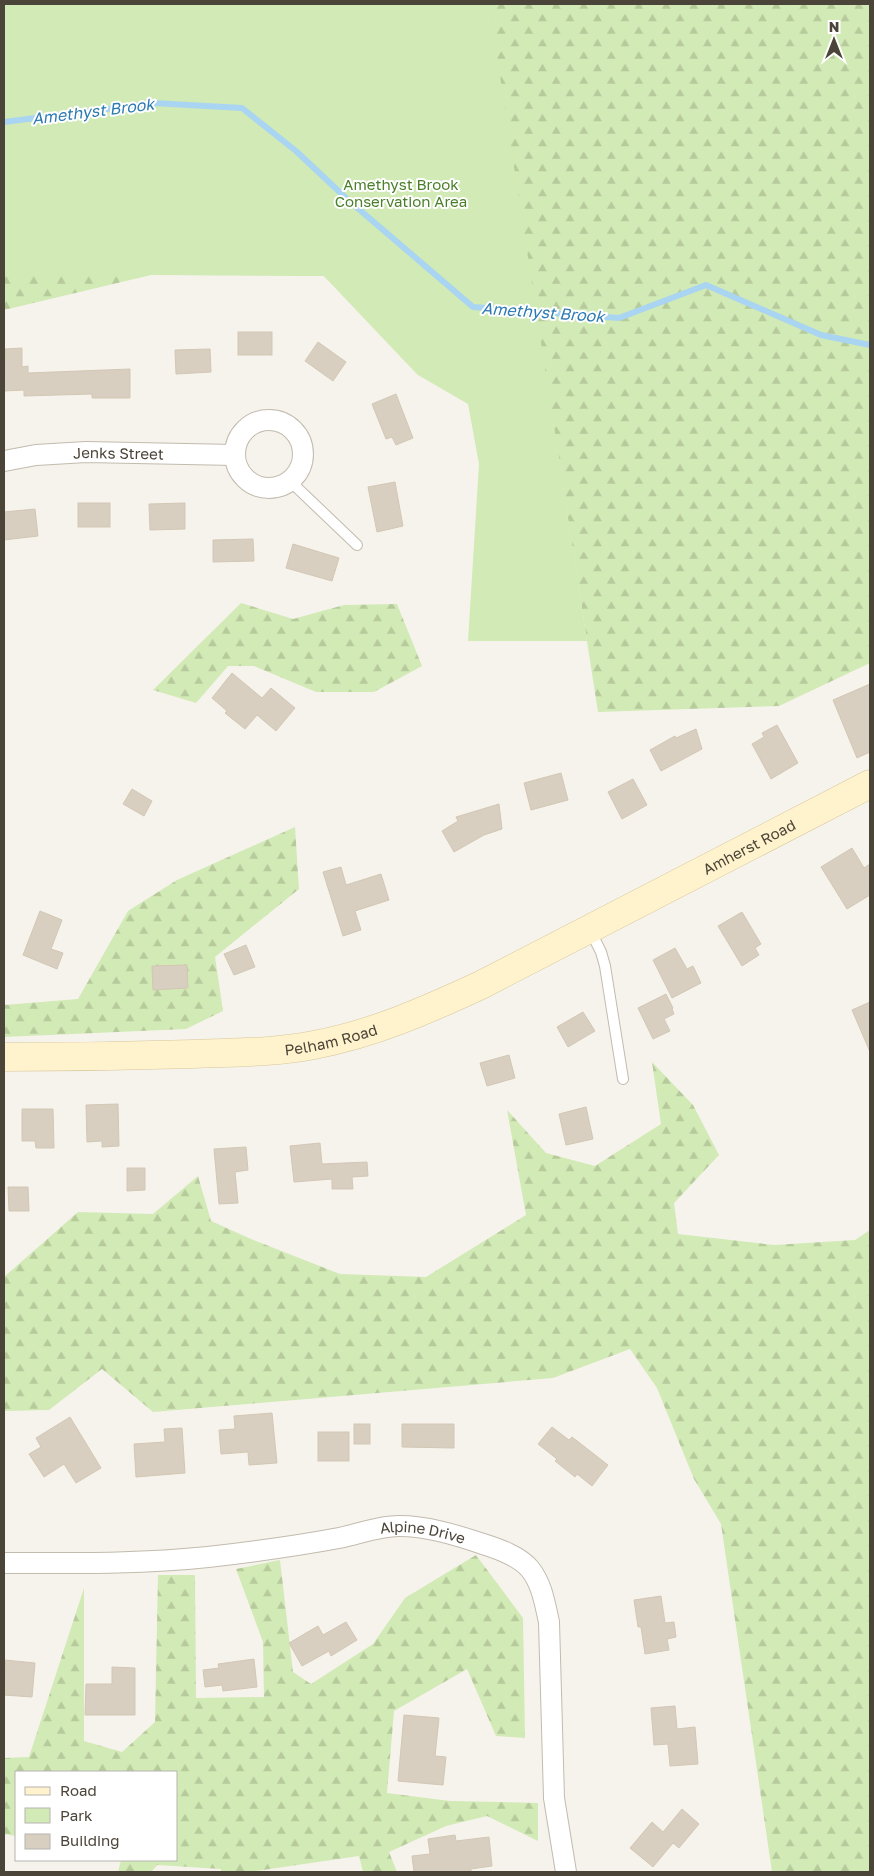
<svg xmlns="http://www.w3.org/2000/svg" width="874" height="1876" viewBox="0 0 874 1876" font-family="'Golos Text',sans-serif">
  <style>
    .forest { fill: url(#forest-firs) }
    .park { fill: #d2eab5 }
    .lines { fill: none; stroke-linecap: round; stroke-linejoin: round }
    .stream { stroke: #a9d4f2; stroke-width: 6 }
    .building { fill: #d8cfc1; stroke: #d3c7b4 }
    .lane-casing { stroke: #c2bbae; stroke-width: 12 }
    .street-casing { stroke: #c2bbae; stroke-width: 22 }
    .secondary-casing { stroke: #d6c79b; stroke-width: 29 }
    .lane { stroke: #fff; stroke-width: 10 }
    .street { stroke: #fff; stroke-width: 20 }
    .secondary { stroke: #fff3cd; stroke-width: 28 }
    .labels { text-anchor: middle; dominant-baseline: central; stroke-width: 4; stroke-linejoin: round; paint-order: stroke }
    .park-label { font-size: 15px; fill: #4a7f2a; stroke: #fff }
    .street-label { font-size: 15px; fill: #4b4439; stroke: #fff }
    .water-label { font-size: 16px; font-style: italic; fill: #2e7ab2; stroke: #fff }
  </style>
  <defs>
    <pattern id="forest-firs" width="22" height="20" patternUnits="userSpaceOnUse" patternTransform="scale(1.25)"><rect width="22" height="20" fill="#d2eab5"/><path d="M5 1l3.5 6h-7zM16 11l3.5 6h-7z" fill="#b6ca9c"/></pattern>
  </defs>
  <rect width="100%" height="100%" fill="#f6f3ec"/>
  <g class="forest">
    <path d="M4,4H870V663L779,706L598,712L550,403L418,375L324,276L151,275L4,310Z"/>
    <path d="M241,603L293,619L344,605L397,604L422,666L374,692H316L254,666H228L196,703L153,690Z"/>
    <path d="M295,827L299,889L215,957L223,1011L186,1029L4,1037V1005L78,999L128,911L177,880Z"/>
    <path d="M652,1062L693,1105L719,1155L674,1203L678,1234L774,1245L855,1240L870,1230V1872H772L721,1524L694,1479L657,1388L630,1349L553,1378L153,1412L102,1369L49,1410L4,1411V1277L78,1212L153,1214L198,1176L211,1221L251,1239L340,1274L426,1277L526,1215L507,1110L546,1153L595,1166L661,1124Z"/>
    <path d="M476,1555L523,1618L525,1738L496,1736L467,1669L394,1711L387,1793L450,1801L538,1803V1841L487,1816L446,1826L389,1852L397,1872H363L359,1856L256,1871V1872H221V1869L157,1865L151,1872H118L121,1860H176V1772H16V1836L4,1834V1758L29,1757L84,1588V1741L122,1752L155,1722L158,1575H195L196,1698L264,1697L263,1642L236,1569L280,1560L293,1672L311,1684L373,1644L405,1598Z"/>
  </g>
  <path class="park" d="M4,4H489L587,641H468L479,464L468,404L418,375L324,276L4,274Z"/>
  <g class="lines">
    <path class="stream" d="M4,122L153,103L242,108L296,151L347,199L473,307L619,318L706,285L821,335L870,345"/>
  </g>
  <g class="building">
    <rect x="238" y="332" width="34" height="23"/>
    <path d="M318,342L346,362L333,381L305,361Z"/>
    <path d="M22,348V367L28,366V373L130,369V398H92V394L24,396V390L4,391L5,349Z"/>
    <path d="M210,349L211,372L176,374L175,350Z"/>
    <path d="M396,394L413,438L396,445L392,437L386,439L372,404Z"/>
    <path d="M395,482L403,526L377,532L368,487Z"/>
    <rect x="78" y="503" width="32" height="24"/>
    <path d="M185,503V529L150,530L149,504Z"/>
    <path d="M35,509L38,536L4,540V512Z"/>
    <path d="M253,539L254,561L213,562V540Z"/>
    <path d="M293,544L339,558L332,581L286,568Z"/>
    <path d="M232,673L262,698L271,688L295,708L276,731L257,715L245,729L225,713L227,711L212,698Z"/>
    <path d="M870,684V752L857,758L833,700Z"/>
    <path d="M777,725L798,763L771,779L752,744L764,737L762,733Z"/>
    <path d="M696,729L702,749L661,771L650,750L675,736L676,738Z"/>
    <path d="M561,773L568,800L531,810L524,783Z"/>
    <path d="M633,779L647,805L622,819L608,792Z"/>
    <path d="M132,789L152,801L144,816L123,804Z"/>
    <path d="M499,804L502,829L484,835L454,852L442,831L458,821L456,817Z"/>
    <path d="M852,848L864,868L870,864V895L847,909L821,867Z"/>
    <path d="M341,867L346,885L381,874L389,900L355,911L361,930L343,936L323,872Z"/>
    <path d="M40,911L62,920L51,949L63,953L57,969L23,955Z"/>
    <path d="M742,912L761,944L755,948L759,955L742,966L718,926Z"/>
    <path d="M246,945L255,967L234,975L224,954Z"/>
    <path d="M675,948L687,969L693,966L701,983L672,998L653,960Z"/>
    <path d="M187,965L188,988L153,990L152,966Z"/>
    <path d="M666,994L673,1008L672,1009L674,1014L664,1019L670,1031L653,1039L638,1008Z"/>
    <path d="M870,1002V1052L852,1010Z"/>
    <path d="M583,1012L595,1031L568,1047L557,1027Z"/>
    <path d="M509,1055L515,1078L487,1086L480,1063Z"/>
    <path d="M118,1104L119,1146L102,1147V1141L87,1142L86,1105Z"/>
    <path d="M586,1107L593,1139L566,1145L559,1114Z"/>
    <path d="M22,1109H53L54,1148H36L35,1141H22Z"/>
    <path d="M320,1143L322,1164L367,1162L368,1176L352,1177L353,1189H332V1179L294,1182L290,1146Z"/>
    <path d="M246,1147L248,1170L235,1172L238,1203L219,1204L214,1149Z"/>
    <path d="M127,1168H145V1190L127,1191Z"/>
    <path d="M8,1187H28L29,1211H9Z"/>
    <path d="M272,1413L277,1463L249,1465L248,1452L221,1454L219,1430L235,1429L234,1416Z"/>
    <path d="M70,1417L101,1468L76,1483L64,1464L44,1477L29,1454L41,1447L36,1438Z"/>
    <rect x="354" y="1424" width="16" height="20"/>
    <path d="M402,1424H454V1448L402,1447Z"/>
    <path d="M552,1427L569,1440L572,1437L608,1465L592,1486L577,1474L575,1477L555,1461L557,1459L538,1444Z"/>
    <path d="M182,1428L185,1473L136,1477L134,1444L165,1442L164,1429Z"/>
    <rect x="318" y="1432" width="31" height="29"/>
    <path d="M661,1596L665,1623L674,1622L676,1637L667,1639L669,1650L645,1654L641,1627H638L634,1600Z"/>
    <path d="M346,1622L357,1640L331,1656L329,1651L302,1666L289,1643L318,1626L323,1635Z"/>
    <path d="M254,1659L257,1687L223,1691L222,1685L205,1687L203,1670L219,1668L218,1664Z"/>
    <path d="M5,1660L35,1663L32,1697L4,1695Z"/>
    <path d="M112,1667L135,1668V1715H85L86,1684H112Z"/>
    <path d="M675,1706L677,1729L695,1727L698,1764L670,1766L668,1744L654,1745L651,1708Z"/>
    <path d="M404,1715L439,1718L435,1756L446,1757L443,1785L398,1781Z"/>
    <path d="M682,1809L699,1824L679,1848L673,1843L653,1867L630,1848L652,1822L663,1832Z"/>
    <path d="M455,1835L456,1841L489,1837L492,1866L471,1869V1872H414L412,1856L430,1854L428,1839Z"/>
  </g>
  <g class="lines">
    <g class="lane-casing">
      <g id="lane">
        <path d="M290,481L357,545"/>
        <path d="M590,930L601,952L605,966L623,1079"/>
      </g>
    </g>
    <g class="street-casing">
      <g id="street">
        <circle cx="269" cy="454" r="34"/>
        <path id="s1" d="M4,461L36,455L86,452L235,455"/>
        <path id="s2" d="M4,1563C72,1563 140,1564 208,1557C252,1552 296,1546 339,1538C359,1534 378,1526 399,1526C427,1526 456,1535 483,1544C499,1549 519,1556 530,1569C542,1584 545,1604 549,1622L554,1798L566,1872"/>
      </g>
    </g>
    <g class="secondary-casing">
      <g id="secondary">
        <path id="s3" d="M4,1057C67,1057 130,1056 193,1054C234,1052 274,1053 314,1045C373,1034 427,1010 481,985L870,784"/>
      </g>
    </g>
    <use href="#lane" class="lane"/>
    <use href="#street" class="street"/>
    <use href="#secondary" class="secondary"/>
  </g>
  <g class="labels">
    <g class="park-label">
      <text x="401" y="184">Amethyst Brook<tspan x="401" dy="17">Conservation Area</tspan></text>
    </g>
    <g class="street-label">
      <text stroke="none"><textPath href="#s1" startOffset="115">Jenks Street</textPath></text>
      <text stroke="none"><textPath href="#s3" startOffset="790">Amherst Road</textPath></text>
      <text stroke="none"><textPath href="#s3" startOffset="328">Pelham Road</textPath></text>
      <text stroke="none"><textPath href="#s2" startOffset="422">Alpine Drive</textPath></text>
    </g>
    <g class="water-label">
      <text transform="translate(93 111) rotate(-7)">Amethyst Brook</text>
      <text transform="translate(543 312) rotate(4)">Amethyst Brook</text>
    </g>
  </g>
  <rect width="874" height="1876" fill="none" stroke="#4b4439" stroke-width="10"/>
  <rect x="15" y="1771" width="162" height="90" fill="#ffffff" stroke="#b7b4b0"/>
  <rect x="25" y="1787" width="25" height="8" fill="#fff3cd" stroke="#b7b4b0"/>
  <text x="60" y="1796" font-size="15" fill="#4b4439">Road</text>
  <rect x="25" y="1808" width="25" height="15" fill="#d2eab5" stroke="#b7b4b0"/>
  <text x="60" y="1821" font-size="15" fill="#4b4439">Park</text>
  <rect x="25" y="1834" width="25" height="15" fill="#d8cfc1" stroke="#b7b4b0"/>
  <text x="60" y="1846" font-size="15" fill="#4b4439">Building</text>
  <g transform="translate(834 40)" stroke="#ffffff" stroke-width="4" paint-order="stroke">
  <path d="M0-4L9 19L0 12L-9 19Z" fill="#4b4439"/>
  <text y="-8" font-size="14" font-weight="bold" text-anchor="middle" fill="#4b4439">N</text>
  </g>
</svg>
